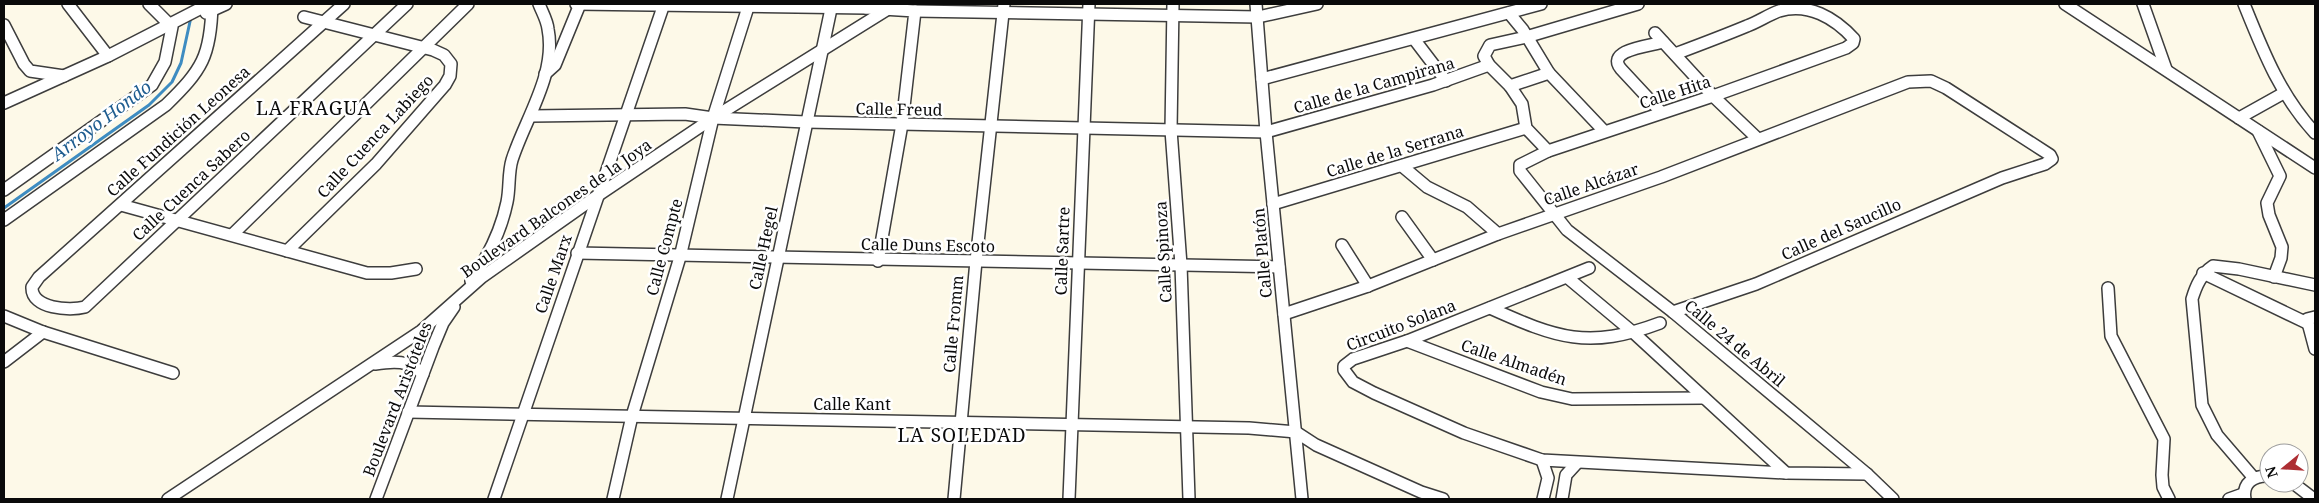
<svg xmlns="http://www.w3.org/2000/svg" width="2319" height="503" viewBox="0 0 2319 503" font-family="'Noto Serif',serif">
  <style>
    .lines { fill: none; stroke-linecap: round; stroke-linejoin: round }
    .stream { stroke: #3e8cc1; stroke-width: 3 }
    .minor-casing { stroke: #3d3d3d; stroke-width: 14 }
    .minor { stroke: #fff; stroke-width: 11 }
    .labels { text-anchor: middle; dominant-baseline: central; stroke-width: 5; stroke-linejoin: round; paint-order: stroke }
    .street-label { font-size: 16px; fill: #0a0a0a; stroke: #fff }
    .water-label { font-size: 18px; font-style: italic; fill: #1f5d90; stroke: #fff }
    .quarter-label { font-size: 19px; letter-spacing: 1px; fill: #0a0a0a; stroke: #fff }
  </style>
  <rect width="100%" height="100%" fill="#fdf9e8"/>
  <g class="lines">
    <path class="stream" d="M4,208L149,105L172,82L181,63L191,17"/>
    <g class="minor-casing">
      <g id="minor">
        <path d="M68,4L108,56"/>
        <path d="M344,4L39,277L32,287C31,309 70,311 85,307L407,4"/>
        <path d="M576,4L866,8"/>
        <path d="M871,4L866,8L915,11L902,124L878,261"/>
        <path d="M1173,4L1171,130L1181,265L1189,499"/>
        <path d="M1256,4L1266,132L1302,499"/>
        <path d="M2065,4L2315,168"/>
        <path d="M2143,4L2166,69"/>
        <path d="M2244,4C2263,51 2280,95 2315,133"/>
        <path d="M915,11L1258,17L1317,4"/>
        <path d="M206,13L226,4"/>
        <path d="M1509,13L1523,30L1549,73L1604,131"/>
        <path d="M4,25L24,64L30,71L64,76"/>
        <path d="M1655,33L1713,96L1758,139"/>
        <path d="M1414,39L1446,81"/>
        <path d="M1675,54C1699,45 1723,36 1747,26C1758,22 1768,15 1779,11C1808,2 1835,18 1854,39L1853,43L1846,48L1713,96L1548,151L1520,165V171L1567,230L1673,312L1867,474L1893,499"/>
        <path d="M545,74L555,65L580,4"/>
        <path d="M1262,79L1541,4"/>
        <path d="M1510,86L1549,73"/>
        <path d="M4,103L108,56L209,4"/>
        <path d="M1661,112L1621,69C1605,50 1649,46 1663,42"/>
        <path d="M531,116L685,114L713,118L806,122L1266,132L1433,85L1489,65"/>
        <path d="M2239,118L2282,94"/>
        <path d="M2258,131L2280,176L2267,203L2269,215L2282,247L2281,258L2274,277"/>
        <path d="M1548,151L1526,128L1522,104L1510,86L1489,65L1484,56L1490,45L1526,37L1638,4"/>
        <path d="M1402,166L1427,187L1467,207L1498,234"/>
        <path d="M4,190L152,85L165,62L172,27L149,4"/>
        <path d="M1273,204L1526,128"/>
        <path d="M121,205L367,273H391L416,269"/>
        <path d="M1402,217L1433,260"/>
        <path d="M4,220L166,105C202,70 211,56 212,4"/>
        <path d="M232,235L468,4"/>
        <path d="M1342,245L1368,286"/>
        <path d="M287,251L376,164L445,85L450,76L451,64L444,55L433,50L304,17"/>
        <path d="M577,253L1279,267"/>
        <path d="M1589,268L1407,341L1353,359L1344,366V370L1353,382L1374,393L1464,433L1542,460L1786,473L1867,474"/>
        <path d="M2203,273L2307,323"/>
        <path d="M1568,278L1635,334L1786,473"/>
        <path d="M471,281C488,257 501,231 507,202C510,188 508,173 512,160C525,119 557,74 548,29C547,20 542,12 539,4"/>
        <path d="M2108,288L2111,336L2164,439L2162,475L2163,487L2169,499"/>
        <path d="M1490,308C1557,338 1588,350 1660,323"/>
        <path d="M1284,314L1368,286L1498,234L1661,177L1908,82L1931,81L1946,88L2050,155L2052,159L2045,164L2002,178L1756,284L1673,312"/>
        <path d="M4,316L43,332L173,373"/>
        <path d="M2315,317L2307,319L2315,349"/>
        <path d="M1407,341L1541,392L1572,399L1704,398"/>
        <path d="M4,362L43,332"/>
        <path d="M375,364C394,361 409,360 423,374"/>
        <path d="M408,412L1249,428L1296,432L1316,445L1421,492L1443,499"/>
        <path d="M1542,460L1548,478L1543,499"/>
        <path d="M2253,477L2217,435L2202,405L2192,299C2196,286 2201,274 2213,266L2239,269L2315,285"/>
        <path d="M2293,483L2314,499"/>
        <path d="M168,499L421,331L482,277L597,196L713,118L896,4"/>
        <path d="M376,499L433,347L443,323L454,307"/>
        <path d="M494,499L664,4"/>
        <path d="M613,499L632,416L680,257L713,118L749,4"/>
        <path d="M727,499L832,4"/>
        <path d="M954,499L976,261L1004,4"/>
        <path d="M1069,499L1089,4"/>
        <path d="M1562,499L1566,475L1577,463"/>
        <path d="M2229,499L2243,494"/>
        <path d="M2245,499C2242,483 2254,475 2269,476"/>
      </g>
    </g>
    <use href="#minor" class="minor"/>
  </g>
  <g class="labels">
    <g class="street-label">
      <text transform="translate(1374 85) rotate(-16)">Calle de la Campirana</text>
      <text transform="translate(1675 92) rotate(-18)">Calle Hita</text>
      <text transform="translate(899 109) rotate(1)">Calle Freud</text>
      <text transform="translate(178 131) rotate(-42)">Calle Fundición Leonesa</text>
      <text transform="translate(375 136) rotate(-47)">Calle Cuenca Labiego</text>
      <text transform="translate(1395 151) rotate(-17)">Calle de la Serrana</text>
      <text transform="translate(1591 184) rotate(-19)">Calle Alcázar</text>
      <text transform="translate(191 185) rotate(-43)">Calle Cuenca Sabero</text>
      <text transform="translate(556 208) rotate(-35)">Boulevard Balcones de la Joya</text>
      <text transform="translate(1841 229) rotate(-24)">Calle del Saucillo</text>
      <text transform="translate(928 245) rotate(1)">Calle Duns Escoto</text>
      <text transform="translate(664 247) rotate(-75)">Calle Compte</text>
      <text transform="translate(763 248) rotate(-78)">Calle Hegel</text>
      <text transform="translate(1062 251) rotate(-88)">Calle Sartre</text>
      <text transform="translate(1163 252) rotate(-93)">Calle Spinoza</text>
      <text transform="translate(1262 253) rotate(-95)">Calle Platón</text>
      <text transform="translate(553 274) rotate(-71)">Calle Marx</text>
      <text transform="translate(953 324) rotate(-85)">Calle Fromm</text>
      <text transform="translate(1401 325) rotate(-21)">Circuito Solana</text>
      <text transform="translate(1735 343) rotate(40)">Calle 24 de Abril</text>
      <text transform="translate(1514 362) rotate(19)">Calle Almadén</text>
      <text transform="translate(397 399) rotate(-69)">Boulevard Aristóteles</text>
      <text x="852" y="404">Calle Kant</text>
    </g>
    <g class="water-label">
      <text transform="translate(101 120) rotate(-37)">Arroyo Hondo</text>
    </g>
    <g class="quarter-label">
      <text x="314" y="108">LA FRAGUA</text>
      <text x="962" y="435">LA SOLEDAD</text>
    </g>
  </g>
  <rect width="2319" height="503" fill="none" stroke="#0a0a0a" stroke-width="10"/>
  <g transform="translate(2284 468) rotate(252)"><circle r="24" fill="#ffffff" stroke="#9d9d9d"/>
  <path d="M0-4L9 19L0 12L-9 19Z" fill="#ad2e33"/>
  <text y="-8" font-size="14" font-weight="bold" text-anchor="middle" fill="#0a0a0a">N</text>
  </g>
</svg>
